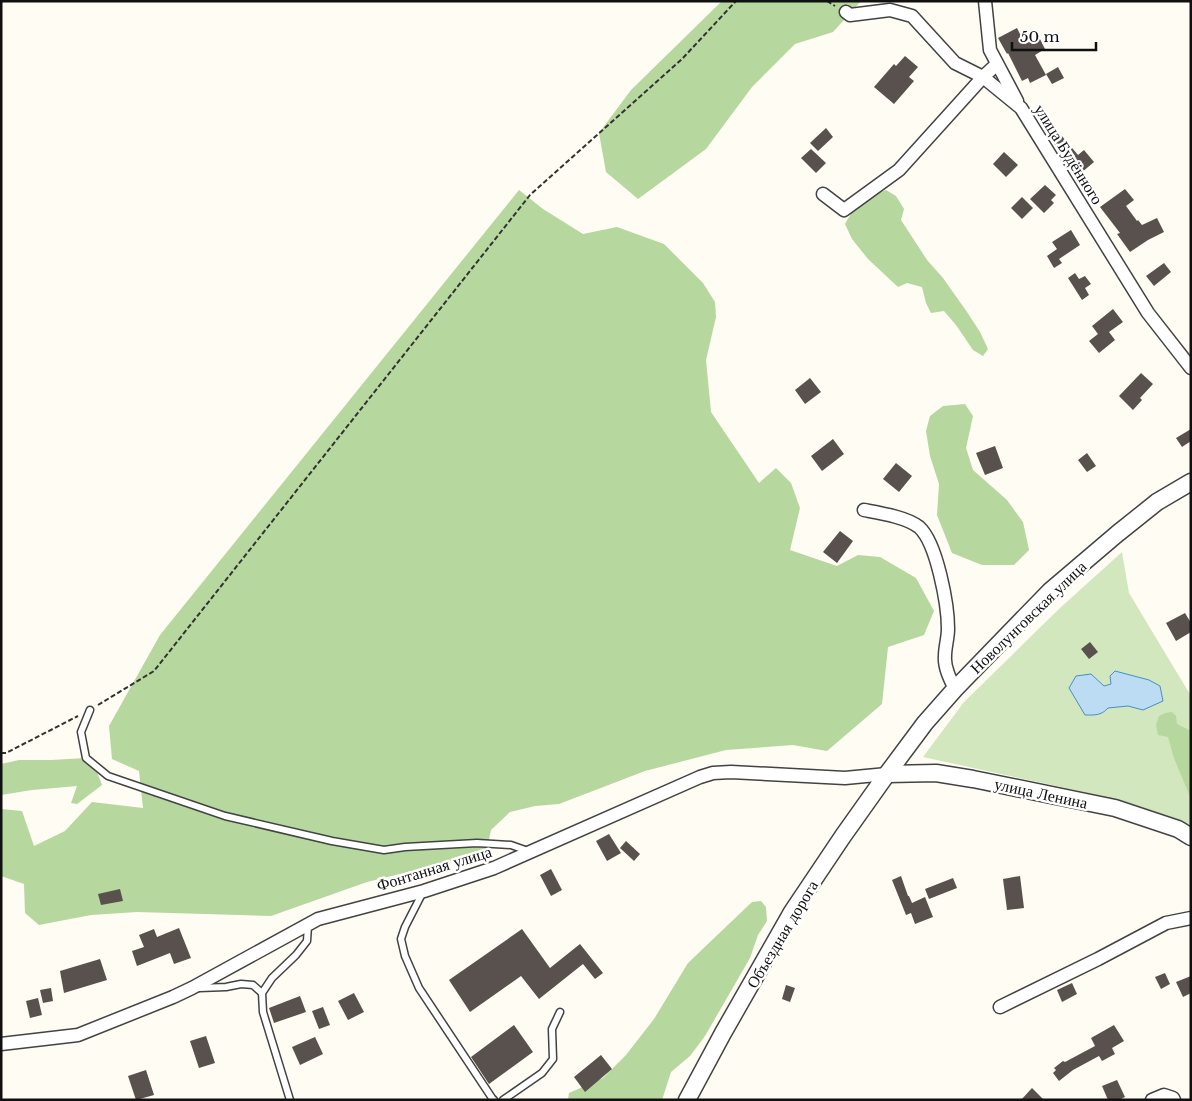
<svg xmlns="http://www.w3.org/2000/svg" width="1192" height="1101" viewBox="0 0 1192 1101" font-family="'Libre Baskerville',serif">
  <style>
    .green { fill: #d2e7be }
    .forest { fill: #b6d79e }
    .water { fill: #bbdcf2; stroke: #478fc5 }
    .building { fill: #58514d }
    .lines { fill: none; stroke-linecap: round; stroke-linejoin: round }
    .service-casing { stroke: #434343; stroke-width: 9 }
    .minor-casing { stroke: #434343; stroke-width: 15 }
    .tertiary-casing { stroke: #434343; stroke-width: 19 }
    .path { stroke: #323232; stroke-width: 2; stroke-dasharray: 5 2.5; stroke-linecap: butt }
    .service { stroke: #fff; stroke-width: 6 }
    .minor { stroke: #fff; stroke-width: 12 }
    .tertiary { stroke: #fff; stroke-width: 16 }
    .labels { text-anchor: middle; dominant-baseline: central; stroke-width: 5; stroke-linejoin: round; paint-order: stroke }
    .street-label { font-size: 16px; fill: #101010; stroke: #fff }
  </style>
  <rect width="100%" height="100%" fill="#fefcf3"/>
  <path class="green" d="M1122,552L1129,593L1191,696V825L1116,799L923,757L964,702L1060,608Z"/>
  <g class="forest">
    <path d="M722,1H861L833,32L795,44L752,87L706,149L638,199L606,172L599,133L631,90Z"/>
    <path d="M519,190L543,209L583,234L617,227L664,244L703,283L715,302L716,317L706,360L711,412L759,483L776,468L791,483L800,508L790,550L837,566L858,555L880,557L916,578L934,611L924,635L888,647L882,704L827,751L793,745L726,750L645,771L559,804L535,806L510,812L491,830L486,853L367,882L271,916L137,912L91,915L39,925L25,913L24,884L1,876V809L22,811L34,846L65,831L92,802L143,808L139,771L112,759L109,726L160,635Z"/>
    <path d="M886,190L896,196L904,209L901,220L927,260L943,278L967,312L980,332L988,349L983,356L973,350L956,325L944,311L931,313L926,303L922,287L907,283L898,287L868,259L852,239L845,224C856,204 864,198 886,190Z"/>
    <path d="M965,404L973,416L966,448L973,470L1007,500L1023,522L1029,550L1014,565H982L952,553L937,515L939,484L930,456L926,431L930,416L943,406Z"/>
    <path d="M1172,712L1176,716L1177,724L1191,731V799L1174,758L1168,737L1158,735L1156,725L1159,716L1165,713Z"/>
    <path d="M86,758L94,764L102,785L77,804L71,803L77,786L32,790L1,795V764L19,760H51Z"/>
    <path d="M761,901L766,907L767,921L758,935L750,958L705,1036L690,1056L671,1072L662,1100H568L569,1093L603,1078L626,1055L654,1019L688,963L752,902Z"/>
  </g>
  <path class="water" d="M1115,671L1149,680L1160,686L1163,701L1143,710L1128,706L1108,708C1101,716 1094,715 1085,715L1069,688L1076,676L1091,674L1104,686L1111,684L1110,676Z"/>
  <g class="building">
    <path d="M1017,28L1025,44L1039,37L1045,49L1035,55L1046,75L1030,83L1028,78L1022,81L1008,53L1007,54L998,38Z"/>
    <path d="M905,56L918,67L909,77L914,81L894,104L874,87L894,64L896,66Z"/>
    <path d="M1058,67L1064,78L1052,84L1046,74Z"/>
    <path d="M826,128L833,137L818,151L810,143Z"/>
    <path d="M1061,135L1078,155L1084,150L1094,162L1081,173L1069,159L1068,160L1053,142Z"/>
    <path d="M811,149L826,163L816,173L801,158Z"/>
    <path d="M1004,152L1018,165L1006,177L993,164Z"/>
    <path d="M1045,185L1056,195L1051,200L1054,203L1044,213L1030,199Z"/>
    <path d="M1125,189L1134,200L1126,206L1137,221L1138,220L1142,225L1157,218L1164,232L1148,240L1130,252L1117,234L1120,233L1100,207Z"/>
    <path d="M1022,197L1033,208L1022,219L1011,208Z"/>
    <path d="M1071,230L1080,245L1059,259L1062,263L1054,268L1047,256L1057,249L1052,242Z"/>
    <path d="M1164,263L1171,272L1154,286L1146,276Z"/>
    <path d="M1075,273L1079,279L1085,276L1091,284L1085,288L1089,295L1082,300L1068,278Z"/>
    <path d="M1113,309L1123,322L1109,332L1115,340L1099,353L1089,341L1098,334L1092,326Z"/>
    <path d="M1141,373L1153,384L1140,398L1142,400L1133,410L1119,396Z"/>
    <path d="M810,378L821,392L805,404L795,390Z"/>
    <path d="M1191,429V441L1182,447L1176,438Z"/>
    <path d="M833,439L844,454L822,471L811,456Z"/>
    <path d="M995,446L1003,468L985,475L976,453Z"/>
    <path d="M1087,453L1096,466L1087,472L1078,460Z"/>
    <path d="M896,463L912,476L899,492L883,479Z"/>
    <path d="M840,531L853,541L837,563L823,552Z"/>
    <path d="M1185,613L1191,623V632L1176,641L1166,623Z"/>
    <path d="M1090,642L1098,652L1089,659L1081,649Z"/>
    <path d="M609,834L621,853L607,861L596,841Z"/>
    <path d="M626,841L640,854L634,861L620,848Z"/>
    <path d="M551,869L562,890L551,896L540,875Z"/>
    <path d="M901,876L908,896H909L912,903L925,897L933,917L915,924L911,913L906,915L892,880Z"/>
    <path d="M1020,876L1024,908L1007,910L1003,879Z"/>
    <path d="M953,878L957,888L929,899L925,889Z"/>
    <path d="M120,889L123,901L101,905L98,894Z"/>
    <path d="M179,928L191,958L174,964L170,953L137,966L132,951L144,947L139,935L154,929L157,937Z"/>
    <path d="M522,929L550,968L580,944L603,973L595,979L583,964L539,999L521,976L470,1012L449,980Z"/>
    <path d="M100,959L107,980L64,993L60,971Z"/>
    <path d="M1165,973L1170,984L1161,989L1155,977Z"/>
    <path d="M1191,976V993L1183,997L1176,982Z"/>
    <path d="M1072,983L1077,994L1062,1002L1057,990Z"/>
    <path d="M786,985L795,988L790,1002L782,999Z"/>
    <path d="M51,988L53,1001L43,1003L40,990Z"/>
    <path d="M354,993L364,1012L348,1020L338,1001Z"/>
    <path d="M300,996L306,1012L274,1023L269,1008Z"/>
    <path d="M38,998L42,1015L30,1018L26,1001Z"/>
    <path d="M323,1007L330,1025L319,1029L312,1011Z"/>
    <path d="M514,1025L533,1052L489,1084L471,1057Z"/>
    <path d="M1114,1025L1124,1041L1112,1048L1115,1054L1102,1061L1099,1056L1073,1070L1059,1081L1053,1073L1056,1070L1054,1068L1063,1061L1065,1062L1095,1046L1091,1038Z"/>
    <path d="M206,1036L215,1063L199,1068L190,1041Z"/>
    <path d="M315,1037L323,1054L300,1065L292,1047Z"/>
    <path d="M601,1055L612,1069L585,1092L574,1077Z"/>
    <path d="M146,1070L154,1095L136,1100L128,1076Z"/>
    <path d="M1117,1080L1125,1097L1119,1100H1108L1102,1086Z"/>
    <path d="M1032,1088L1044,1100H1021Z"/>
  </g>
  <g class="lines">
    <g class="service-casing">
      <g id="service">
        <path d="M90,710L81,732L86,758L108,776L225,816L332,841L384,850L405,847L477,843L511,845L528,851"/>
        <path d="M423,892L405,927L401,939L405,956L419,988L492,1098L494,1100"/>
        <path d="M199,988L226,987L241,984L253,985L262,993"/>
        <path d="M290,1100L263,1012L262,993L272,978L296,955L307,941L308,925"/>
        <path d="M503,1100L542,1073L553,1059L552,1029L560,1012"/>
      </g>
    </g>
    <g class="minor-casing">
      <g id="minor">
        <path d="M985,1L990,50L1017,101"/>
        <path d="M846,12L850,15L890,10L912,16L955,63L983,77L1021,108L1148,313L1191,368"/>
        <path d="M823,194L844,210L899,170L983,77L997,64"/>
        <path d="M864,510C880,513 906,517 919,527C937,543 948,605 948,629C948,638 945,647 945,656C944,667 950,679 955,689"/>
        <path d="M1000,1007L1098,959L1166,923L1191,918"/>
        <path d="M1,1044L78,1035L173,997L192,988L318,919L424,891L494,868L700,777L713,773L731,772L845,778L887,774"/>
        <path d="M1152,1100L1164,1095L1173,1098L1174,1100"/>
      </g>
    </g>
    <g class="tertiary-casing">
      <g id="tertiary">
        <path d="M887,774L936,773L973,779L1115,808L1178,829L1191,837"/>
        <path d="M687,1100L723,1033L792,912L843,836L887,774L925,723L955,689L1050,591L1117,534L1157,502L1191,482"/>
      </g>
    </g>
    <g class="path">
      <path d="M827,1L835,6"/>
      <path d="M98,705L154,671L530,195L682,59L736,1"/>
      <path d="M1,753H6L78,716"/>
    </g>
    <use href="#service" class="service"/>
    <use href="#minor" class="minor"/>
    <use href="#tertiary" class="tertiary"/>
  </g>
  <g class="labels">
    <g class="street-label">
      <text transform="translate(1069 154) rotate(58)">улица Будённого</text>
      <text transform="translate(1028 617) rotate(-44)">Новолунговская улица</text>
      <text transform="translate(1041 793) rotate(12)">улица Ленина</text>
      <text transform="translate(434 868) rotate(-17)">Фонтанная улица</text>
      <text transform="translate(782 934) rotate(-59)">Объездная дорога</text>
    </g>
  </g>
  <rect width="1192" height="1101" fill="none" stroke="#101010" stroke-width="5"/>
  <path d="M1012 42v8h84v-8" fill="none" stroke="#101010" stroke-width="2.5"/>
  <text x="1020" y="42" font-size="15" fill="#101010" stroke="#ffffff" stroke-width="4" paint-order="stroke">50 m</text>
</svg>
